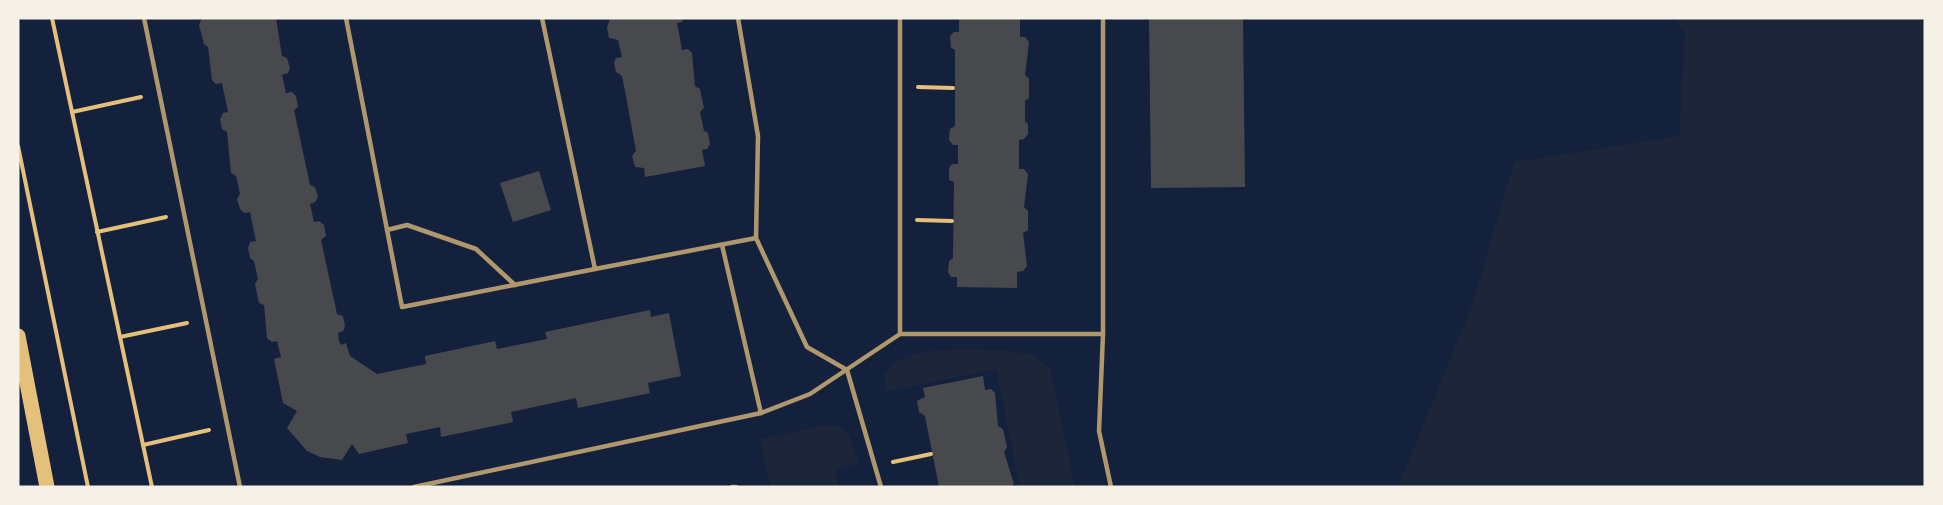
<svg xmlns="http://www.w3.org/2000/svg" width="1943" height="505" viewBox="0 0 1943 505" font-family="Lora,serif">
  <style>
    .green { fill: #1d2539 }
    .building { fill: #48494c }
    .lines { fill: none; stroke-linecap: round; stroke-linejoin: round }
    .path { stroke: #e5c07b; stroke-width: 4 }
    .service { stroke: #b1986c; stroke-width: 4.5 }
    .primary { stroke: #e5c07b; stroke-width: 15 }
  </style>
  <rect width="100%" height="100%" fill="#14213d"/>
  <g class="green">
    <path d="M1675,18H1925V487H1398L1472,306L1514,162L1679,136L1685,34Z"/>
    <path d="M1004,350L1033,355L1050,368L1075,487H1020L996,369L886,392L884,374C908,342 968,351 1004,350Z"/>
    <path d="M826,425C851,425 853,443 858,464L835,469L839,487H770L760,439Z"/>
  </g>
  <g class="building">
    <path d="M202,18H276L282,56L287,58L290,68L288,73L282,75L286,93L292,92L296,96L298,107L294,110L310,185L315,187L318,197L315,202L310,204L314,222L319,221L324,225L326,236L321,240L337,314L343,316L345,326L343,331L338,333L339,341L341,345L346,343L350,356L377,374L426,364L425,356L495,341L497,349L547,339L545,332L650,310L651,317L669,313L681,376L648,383L650,393L578,408L576,398L511,412L513,422L441,437L440,427L406,434L408,443L359,454L352,444L342,460L320,457L307,451L287,428L297,411L283,403L274,359L281,357L277,341L272,342L267,338L264,305L259,303L255,284L258,279L254,261L250,258L248,248L250,242L256,241L250,212L244,213L240,209L237,199L240,194L236,176L231,173L227,132L222,129L220,119L223,113L228,112L222,83L216,84L212,80L208,47L204,44L199,25Z"/>
    <path d="M610,18H684L682,22L677,23L682,50L688,49L692,53L695,86L700,89L704,108L700,112L704,131L708,133L710,144L707,149L702,150L705,166L645,177L644,168L635,167L632,156L636,151L626,96L622,76L616,72L614,63L616,58L622,57L618,40L609,38L607,28Z"/>
    <path d="M959,18H1020V37H1025L1029,42L1025,75L1029,79V98L1025,101V121L1028,124V134L1024,139L1019,140V169H1024L1028,174L1024,207L1028,211V230L1023,233L1027,266L1023,271L1017,272V288L957,287V277H951L948,272L949,261L953,258L954,182L949,180V168L952,164H958V145H953L949,140L950,129L955,126V50L951,48L950,36L954,32H959Z"/>
    <path d="M1149,18H1243L1245,187L1151,188Z"/>
    <path d="M539,171L551,210L513,222L500,183Z"/>
    <path d="M983,376L985,390L991,389L995,393L998,426L1003,429L1007,447L1004,452L1014,484L1011,487H939L925,416L919,412L917,401L925,397L923,388Z"/>
  </g>
  <g class="lines">
    <g class="path">
      <path d="M52,18L152,487"/>
      <path d="M918,87L953,88"/>
      <path d="M72,112L141,97"/>
      <path d="M18,146L88,487"/>
      <path d="M917,220L952,221"/>
      <path d="M97,232L166,217"/>
      <path d="M120,337L187,323"/>
      <path d="M143,445L209,430"/>
      <path d="M893,462L931,454"/>
    </g>
    <g class="service">
      <path d="M144,18L240,487"/>
      <path d="M346,18L402,307L595,269"/>
      <path d="M542,18L595,269L756,238L758,136L738,18"/>
      <path d="M900,18V334H1103V18"/>
      <path d="M387,230L407,225L476,249L515,285"/>
      <path d="M756,238L807,347L847,370L881,487"/>
      <path d="M722,245L761,413"/>
      <path d="M1103,334L1099,431L1111,487"/>
      <path d="M414,487L761,413L810,394L900,334"/>
      <path d="M732,487H736"/>
    </g>
    <path class="primary" d="M18,336L47,487"/>
  </g>
  <rect width="1943" height="505" fill="none" stroke="#f6f1e7" stroke-width="39"/>
</svg>
